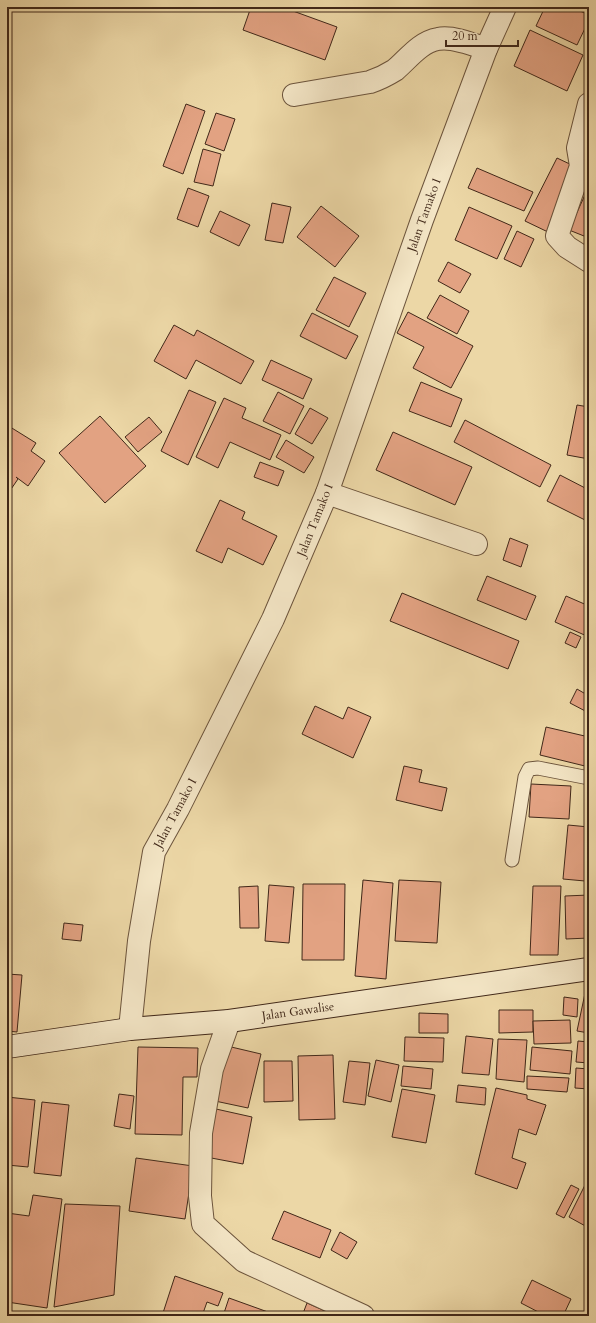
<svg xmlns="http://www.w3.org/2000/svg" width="596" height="1323" viewBox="0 0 596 1323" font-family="Cardo,serif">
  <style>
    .building { fill: #e2a282; stroke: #412819 }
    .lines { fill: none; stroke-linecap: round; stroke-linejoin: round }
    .lane-casing { stroke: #6c543c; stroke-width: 15 }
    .street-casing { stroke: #6c543c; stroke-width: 24 }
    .secondary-casing { stroke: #412819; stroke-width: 24 }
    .lane { stroke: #f3e5c5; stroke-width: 13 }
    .street { stroke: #f3e5c5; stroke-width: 22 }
    .secondary { stroke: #f3e5c5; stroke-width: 22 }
    .labels { text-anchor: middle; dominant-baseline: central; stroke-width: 3; stroke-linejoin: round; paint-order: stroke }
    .street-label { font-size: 12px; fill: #412819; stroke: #f3e5c5 }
  </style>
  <rect width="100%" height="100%" fill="#ecd7a6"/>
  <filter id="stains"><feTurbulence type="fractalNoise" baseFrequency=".005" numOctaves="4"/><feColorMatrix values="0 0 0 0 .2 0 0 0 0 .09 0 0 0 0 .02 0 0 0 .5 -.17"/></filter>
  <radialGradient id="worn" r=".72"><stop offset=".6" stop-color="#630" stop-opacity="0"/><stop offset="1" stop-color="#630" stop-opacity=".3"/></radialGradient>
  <g class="building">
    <path d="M251,7H282L337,27L325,60L243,30Z"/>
    <path d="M545,7H571L589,15V20L577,45L536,26Z"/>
    <path d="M530,30L583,55L567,91L514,66Z"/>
    <path d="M186,104L205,111L183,174L163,166Z"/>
    <path d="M216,113L235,119L224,151L205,144Z"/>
    <path d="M203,149L221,154L213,186L194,182Z"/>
    <path d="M557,158L574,166L548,232L525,221Z"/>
    <path d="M477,168L533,192L524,211L468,188Z"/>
    <path d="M589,186V238L569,230Z"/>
    <path d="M188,188L209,196L198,227L177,219Z"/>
    <path d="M272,203L291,207L283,243L265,240Z"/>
    <path d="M321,206L359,236L335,267L297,237Z"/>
    <path d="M469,207L512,226L497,259L455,240Z"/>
    <path d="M220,211L250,225L239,246L210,232Z"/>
    <path d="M517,231L534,239L521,267L504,259Z"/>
    <path d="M448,262L471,274L460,293L438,281Z"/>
    <path d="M334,277L366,293L349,327L316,310Z"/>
    <path d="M440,295L469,311L457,334L427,318Z"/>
    <path d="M408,312L473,346L451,388L413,368L424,347L397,333Z"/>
    <path d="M312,313L358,336L346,359L300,336Z"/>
    <path d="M174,325L194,336L197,330L254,361L241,384L196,360L186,379L154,361Z"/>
    <path d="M271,360L312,379L303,399L262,380Z"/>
    <path d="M421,382L462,399L451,427L409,411Z"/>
    <path d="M189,390L216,402L188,465L161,451Z"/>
    <path d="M278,392L304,406L290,434L263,421Z"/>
    <path d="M224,398L246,408L242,418L281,435L270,460L230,442L218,468L196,457Z"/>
    <path d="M577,405L589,407V459L567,455Z"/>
    <path d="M310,408L328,418L312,444L295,434Z"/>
    <path d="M100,416L146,466L105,503L59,453Z"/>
    <path d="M149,417L162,432L138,452L125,437Z"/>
    <path d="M465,420L551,465L540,487L454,442Z"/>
    <path d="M7,425L36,443L31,451L45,461L28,486L16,477L18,479L7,495Z"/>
    <path d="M393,432L472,467L455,505L376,470Z"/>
    <path d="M286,440L314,457L304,473L276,457Z"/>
    <path d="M260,462L284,471L278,486L254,477Z"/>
    <path d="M560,475L589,490V522L547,501Z"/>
    <path d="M220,500L245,512L242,519L277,536L263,565L228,548L222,563L196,551Z"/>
    <path d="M510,538L528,545L521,567L503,560Z"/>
    <path d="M487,576L536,596L526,620L477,600Z"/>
    <path d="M402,593L519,641L508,669L390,621Z"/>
    <path d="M566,596L589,606V637L555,622Z"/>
    <path d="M570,632L581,637L576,648L565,643Z"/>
    <path d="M577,689L589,696V713L570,703Z"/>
    <path d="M315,706L343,719L348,707L371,717L353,758L302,734Z"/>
    <path d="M546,727L589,737V767L540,755Z"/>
    <path d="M404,766L422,770L419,782L447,788L442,811L396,800Z"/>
    <path d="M531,784L571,786L569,819L529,817Z"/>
    <path d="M568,825L589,827L585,881L563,879Z"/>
    <path d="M363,880L393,883L386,979L355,976Z"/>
    <path d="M399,880L441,882L437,943L395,941Z"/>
    <path d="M303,884H345L344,960H302Z"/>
    <path d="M269,885L294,887L289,943L265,941Z"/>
    <path d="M258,886L259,928H240L239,887Z"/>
    <path d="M533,886H561L558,955H530Z"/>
    <path d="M589,895V938L566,939L565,896Z"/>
    <path d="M64,923L83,925L81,941L62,939Z"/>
    <path d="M7,974L22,975L17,1032L7,1031Z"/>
    <path d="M587,984H589V1033L577,1031Z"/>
    <path d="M564,997L578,999L577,1017L563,1015Z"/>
    <path d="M499,1010H533V1032L499,1033Z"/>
    <path d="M419,1013L448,1014V1033H419Z"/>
    <path d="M570,1020L571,1043L534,1044L533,1021Z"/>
    <path d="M466,1036L493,1039L489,1075L462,1073Z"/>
    <path d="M405,1037L444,1038L443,1062L404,1061Z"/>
    <path d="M498,1039L527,1040L524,1082L496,1079Z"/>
    <path d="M578,1041L589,1042V1063L576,1062Z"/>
    <path d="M227,1046L261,1054L248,1108L215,1101Z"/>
    <path d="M138,1047L198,1048L197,1077H183L182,1135L135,1134Z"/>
    <path d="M532,1047L572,1051L570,1074L530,1070Z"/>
    <path d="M333,1055L335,1119L299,1120L298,1056Z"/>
    <path d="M376,1060L399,1065L391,1102L368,1096Z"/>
    <path d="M264,1061H292L293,1101L264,1102Z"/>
    <path d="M349,1061L370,1063L365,1105L343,1102Z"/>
    <path d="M403,1066L433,1069L431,1089L401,1086Z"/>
    <path d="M576,1068L589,1069V1089L575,1088Z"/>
    <path d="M527,1076L569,1078L567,1092L527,1089Z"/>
    <path d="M458,1085L486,1088L485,1105L456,1102Z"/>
    <path d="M496,1088L527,1095V1099L546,1105L536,1135L519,1129L512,1158L526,1163L517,1189L475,1174Z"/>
    <path d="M402,1089L435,1095L426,1143L392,1137Z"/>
    <path d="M119,1094L134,1096L130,1129L114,1126Z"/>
    <path d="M7,1097L35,1100L28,1167L7,1165Z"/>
    <path d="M42,1102L69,1105L61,1176L34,1173Z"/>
    <path d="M216,1109L252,1117L243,1164L206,1157Z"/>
    <path d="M136,1158L193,1166L185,1219L129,1211Z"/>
    <path d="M571,1185L579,1189L564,1218L556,1214Z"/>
    <path d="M585,1185L589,1187V1228L569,1217Z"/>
    <path d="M33,1195L62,1199L47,1308L7,1302V1213L29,1216Z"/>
    <path d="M65,1204L120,1206L114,1295L54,1307Z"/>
    <path d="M284,1211L331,1230L320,1258L272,1239Z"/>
    <path d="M340,1232L357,1242L347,1259L331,1250Z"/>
    <path d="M175,1276L223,1293L218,1306L207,1302L202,1316H162Z"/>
    <path d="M532,1280L571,1299L563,1316H546L521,1303Z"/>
    <path d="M229,1298L279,1316H223Z"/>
    <path d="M307,1303L332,1314L331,1316H302Z"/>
  </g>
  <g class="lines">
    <g class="lane-casing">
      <path id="lane" d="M512,860L525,777L529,769L538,768L589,778"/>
    </g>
    <g class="street-casing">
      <g id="street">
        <path d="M294,95L370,82C379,79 387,75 395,70C408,59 420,42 438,39C452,36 472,44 486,49"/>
        <path d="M589,104L578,148L581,166L557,236L567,247L589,261"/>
        <path d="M327,493L476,544"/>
        <path d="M229,1021L212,1069L201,1133L200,1196L203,1224L244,1261L363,1316"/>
        <path d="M130,1029L139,941L154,852L178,809L273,619L327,493L422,220L486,49L505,7"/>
      </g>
    </g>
    <g class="secondary-casing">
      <path id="secondary" d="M7,1047L130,1029L229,1021L589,969"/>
    </g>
    <use href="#lane" class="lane"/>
    <use href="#street" class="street"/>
    <use href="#secondary" class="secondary"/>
  </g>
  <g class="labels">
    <g class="street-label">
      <text transform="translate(424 215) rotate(-70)">Jalan Tamako I</text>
      <text transform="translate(315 520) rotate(-68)">Jalan Tamako I</text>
      <text transform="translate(175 813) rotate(-62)">Jalan Tamako I</text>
      <text transform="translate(298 1011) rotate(-8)">Jalan Gawalise</text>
    </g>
  </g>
  <rect width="596" height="1323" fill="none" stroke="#ecd7a6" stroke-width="24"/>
  <rect x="8" y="8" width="580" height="1307" fill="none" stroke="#412819" stroke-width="2"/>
  <rect x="12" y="12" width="572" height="1299" fill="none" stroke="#412819"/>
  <path d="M446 40v6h72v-6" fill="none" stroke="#412819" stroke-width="2"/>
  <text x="452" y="40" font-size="12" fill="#412819" stroke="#f3e5c5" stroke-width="3" paint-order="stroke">20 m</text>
  <rect width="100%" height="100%" filter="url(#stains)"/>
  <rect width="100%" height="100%" fill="url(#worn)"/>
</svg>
